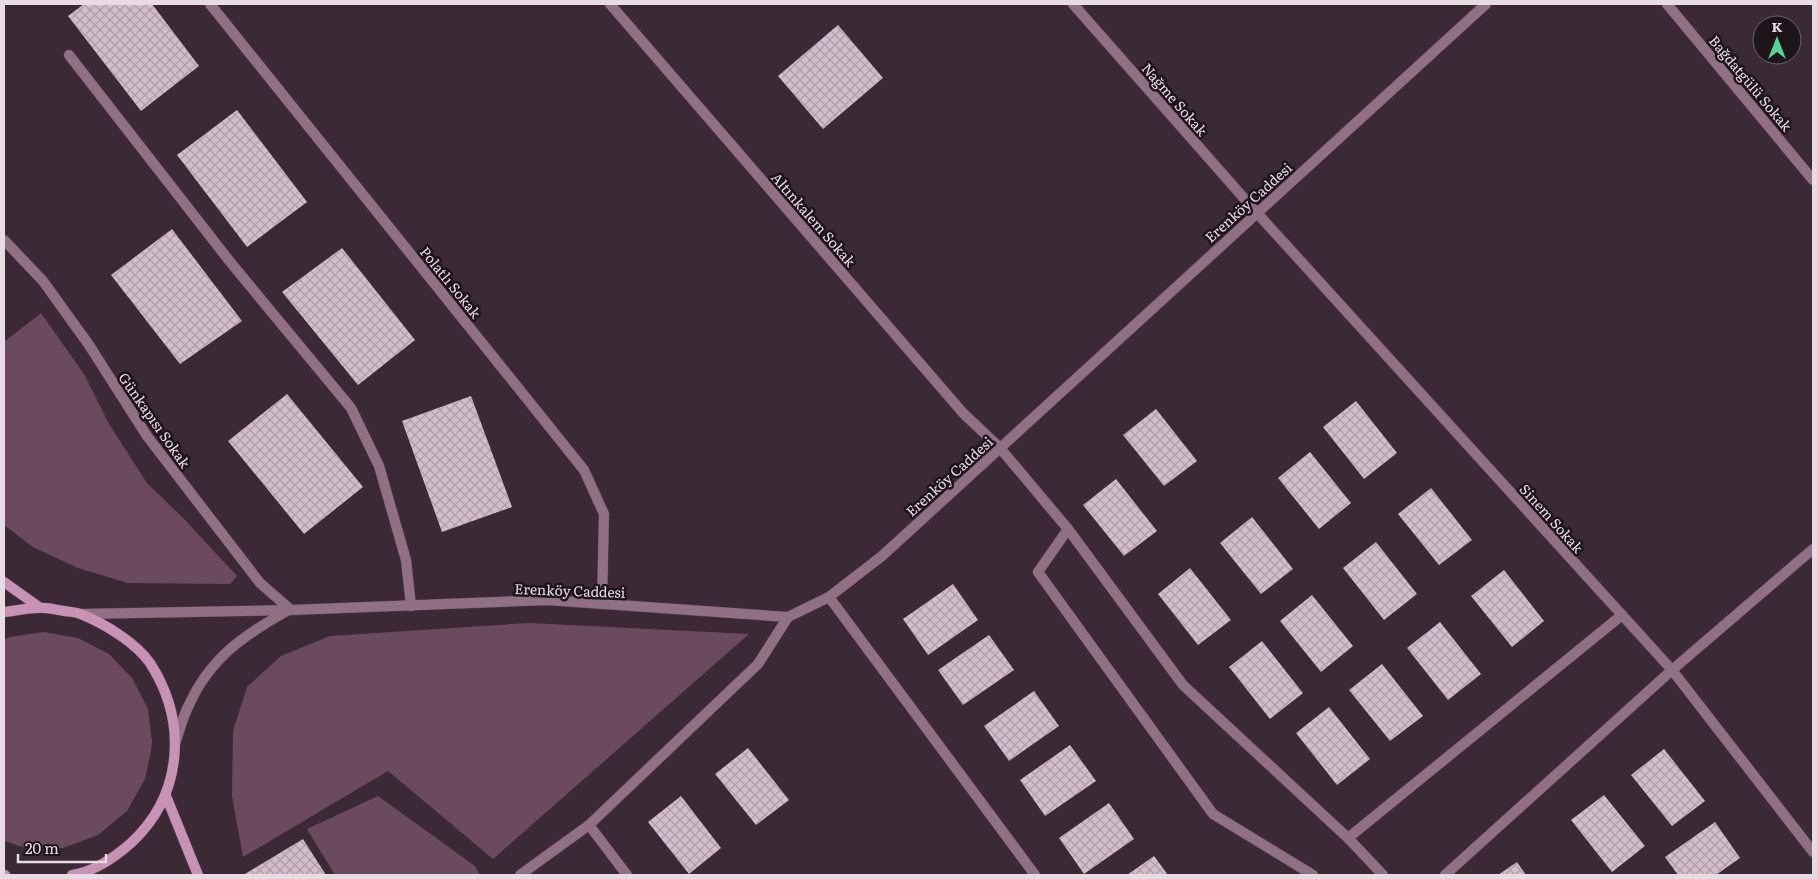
<svg xmlns="http://www.w3.org/2000/svg" width="1817" height="879" viewBox="0 0 1817 879" font-family="Literata,serif">
  <style>
    .grass { fill: #6b4a60 }
    .building { fill: url(#building-cross-hatch) }
    .lines { fill: none; stroke-linecap: round; stroke-linejoin: round }
    .service-casing { stroke: #574651; stroke-width: 11 }
    .minor-casing { stroke: #574651; stroke-width: 11 }
    .tertiary-casing { stroke: #574651; stroke-width: 11 }
    .secondary-casing { stroke: #574651; stroke-width: 11 }
    .service { stroke: #916f85; stroke-width: 10 }
    .minor { stroke: #916f85; stroke-width: 10 }
    .tertiary { stroke: #916f85; stroke-width: 10 }
    .secondary { stroke: #c892b6; stroke-width: 10 }
    .labels { text-anchor: middle; dominant-baseline: central; stroke-width: 5; stroke-linejoin: round; paint-order: stroke }
    .street-label { font-size: 14px; fill: #e8dce4; stroke: #1d151a }
  </style>
  <defs>
    <pattern id="building-cross-hatch" width="8" height="8" patternUnits="userSpaceOnUse" patternTransform="scale(1.25)"><rect width="8" height="8" fill="#d3bccb"/><path d="M0 0l8 8M0 8l8-8" fill="none" stroke="#b09ea9"/></pattern>
  </defs>
  <rect width="100%" height="100%" fill="#3b2935"/>
  <g class="grass">
    <path d="M41,313L84,374L109,424L147,483L185,520L237,576L230,584L128,583L78,568L33,547L4,525V342Z"/>
    <path d="M529,623L749,634L493,859L388,771L243,857L232,796L233,731L247,687L281,656L330,636Z"/>
    <path d="M44,632L78,638L109,654L132,678L148,709L152,742L151,751L145,779L127,811L98,835L63,848H26L4,841V640L10,637Z"/>
    <path d="M378,796L475,866L480,875H335L307,829Z"/>
  </g>
  <g class="building">
    <path d="M84,4H152L199,66L141,111L68,16Z"/>
    <path d="M838,25L883,78L823,129L778,76Z"/>
    <path d="M237,110L307,202L247,247L177,155Z"/>
    <path d="M172,229L242,321L180,364L111,275Z"/>
    <path d="M342,248L415,340L358,385L282,292Z"/>
    <path d="M287,394L363,487L304,534L228,441Z"/>
    <path d="M471,396L512,507L442,532L402,421Z"/>
    <path d="M1356,401L1397,453L1364,479L1323,427Z"/>
    <path d="M1156,409L1197,461L1164,486L1123,435Z"/>
    <path d="M1310,452L1351,503L1319,529L1278,478Z"/>
    <path d="M1116,479L1157,531L1124,556L1083,505Z"/>
    <path d="M1431,488L1472,540L1439,565L1398,514Z"/>
    <path d="M1252,517L1293,569L1261,594L1220,543Z"/>
    <path d="M1376,542L1417,594L1384,620L1343,568Z"/>
    <path d="M1190,568L1231,620L1198,645L1158,594Z"/>
    <path d="M1504,570L1544,621L1512,647L1471,596Z"/>
    <path d="M953,584L978,620L928,655L903,619Z"/>
    <path d="M1312,595L1353,646L1321,672L1280,621Z"/>
    <path d="M1440,622L1481,674L1448,700L1407,648Z"/>
    <path d="M989,635L1014,670L963,705L938,670Z"/>
    <path d="M1262,641L1303,693L1270,719L1229,667Z"/>
    <path d="M1382,664L1423,716L1390,741L1349,690Z"/>
    <path d="M1034,691L1059,726L1009,761L984,726Z"/>
    <path d="M1329,707L1370,759L1337,785L1296,733Z"/>
    <path d="M1070,745L1096,781L1045,816L1020,780Z"/>
    <path d="M748,748L789,800L756,825L715,774Z"/>
    <path d="M1664,749L1705,801L1672,826L1631,775Z"/>
    <path d="M1604,795L1645,846L1612,872L1571,820Z"/>
    <path d="M681,796L721,848L689,874L648,822Z"/>
    <path d="M1109,803L1134,839L1084,874L1059,838Z"/>
    <path d="M1715,822L1740,858L1716,875H1678L1665,857Z"/>
    <path d="M303,839L326,875H243Z"/>
    <path d="M1154,856L1168,875H1127Z"/>
    <path d="M1517,862L1526,875H1498Z"/>
  </g>
  <g class="lines">
    <g class="service-casing">
      <path id="service" d="M69,55L231,263L351,408L379,466L406,560L411,606"/>
    </g>
    <g class="minor-casing">
      <g id="minor">
        <path d="M210,4L584,470L604,514L602,604"/>
        <path d="M610,4L963,413L1000,448L1068,529L1183,685L1348,838L1383,875"/>
        <path d="M1073,4L1257,213L1672,670L1813,852"/>
        <path d="M1667,4L1813,180"/>
        <path d="M4,240L43,281L89,345L147,436L260,583L291,610"/>
        <path d="M1068,529L1038,572L1213,814L1313,875"/>
        <path d="M829,597L1035,875"/>
        <path d="M1348,838L1622,615"/>
        <path d="M520,875L589,825"/>
        <path d="M627,875L589,825L758,664L788,617"/>
        <path d="M1445,875L1672,670L1813,549"/>
      </g>
    </g>
    <g class="tertiary-casing">
      <g id="tertiary">
        <path d="M81,614L291,610L547,600L788,617L829,597L882,556L1486,4"/>
        <path d="M176,741C180,729 183,716 189,705C210,658 244,635 287,611"/>
      </g>
    </g>
    <g class="secondary-casing">
      <g id="secondary">
        <path d="M4,582L39,607"/>
        <path d="M4,612C15,611 26,608 38,608C46,607 56,610 64,611C70,612 77,612 83,615C105,624 136,643 150,663C188,722 183,795 131,843C115,857 94,872 72,875"/>
        <path d="M166,796L198,875"/>
        <path d="M4,875H5"/>
      </g>
    </g>
    <use href="#service" class="service"/>
    <use href="#minor" class="minor"/>
    <use href="#tertiary" class="tertiary"/>
    <use href="#secondary" class="secondary"/>
  </g>
  <g class="labels">
    <g class="street-label">
      <text transform="translate(1751 83) rotate(50)">Bağdatgülü Sokak</text>
      <text transform="translate(1175 99) rotate(49)">Nağme Sokak</text>
      <text transform="translate(1248 202) rotate(-42)">Erenköy Caddesi</text>
      <text transform="translate(814 219) rotate(49)">Altınkalem Sokak</text>
      <text transform="translate(451 282) rotate(51)">Polatlı Sokak</text>
      <text transform="translate(155 420) rotate(55)">Günkapısı Sokak</text>
      <text transform="translate(949 476) rotate(-42)">Erenköy Caddesi</text>
      <text transform="translate(1552 518) rotate(48)">Sinem Sokak</text>
      <text transform="translate(570 590) rotate(2)">Erenköy Caddesi</text>
    </g>
  </g>
  <rect width="1817" height="879" fill="none" stroke="#e8dce4" stroke-width="10"/>
  <g transform="translate(1777 40)"><circle r="24" fill="#1d151a" stroke="#6e656b"/>
  <path d="M0-4L9 19L0 12L-9 19Z" fill="#53d396"/>
  <text y="-8" font-size="14" font-weight="bold" text-anchor="middle" fill="#e8dce4">K</text>
  </g>
  <path d="M18 854v8h88v-8" fill="none" stroke="#e8dce4" stroke-width="2.5"/>
  <text x="25" y="854" font-size="15" fill="#e8dce4" stroke="#1d151a" stroke-width="4" paint-order="stroke">20 m</text>
</svg>
